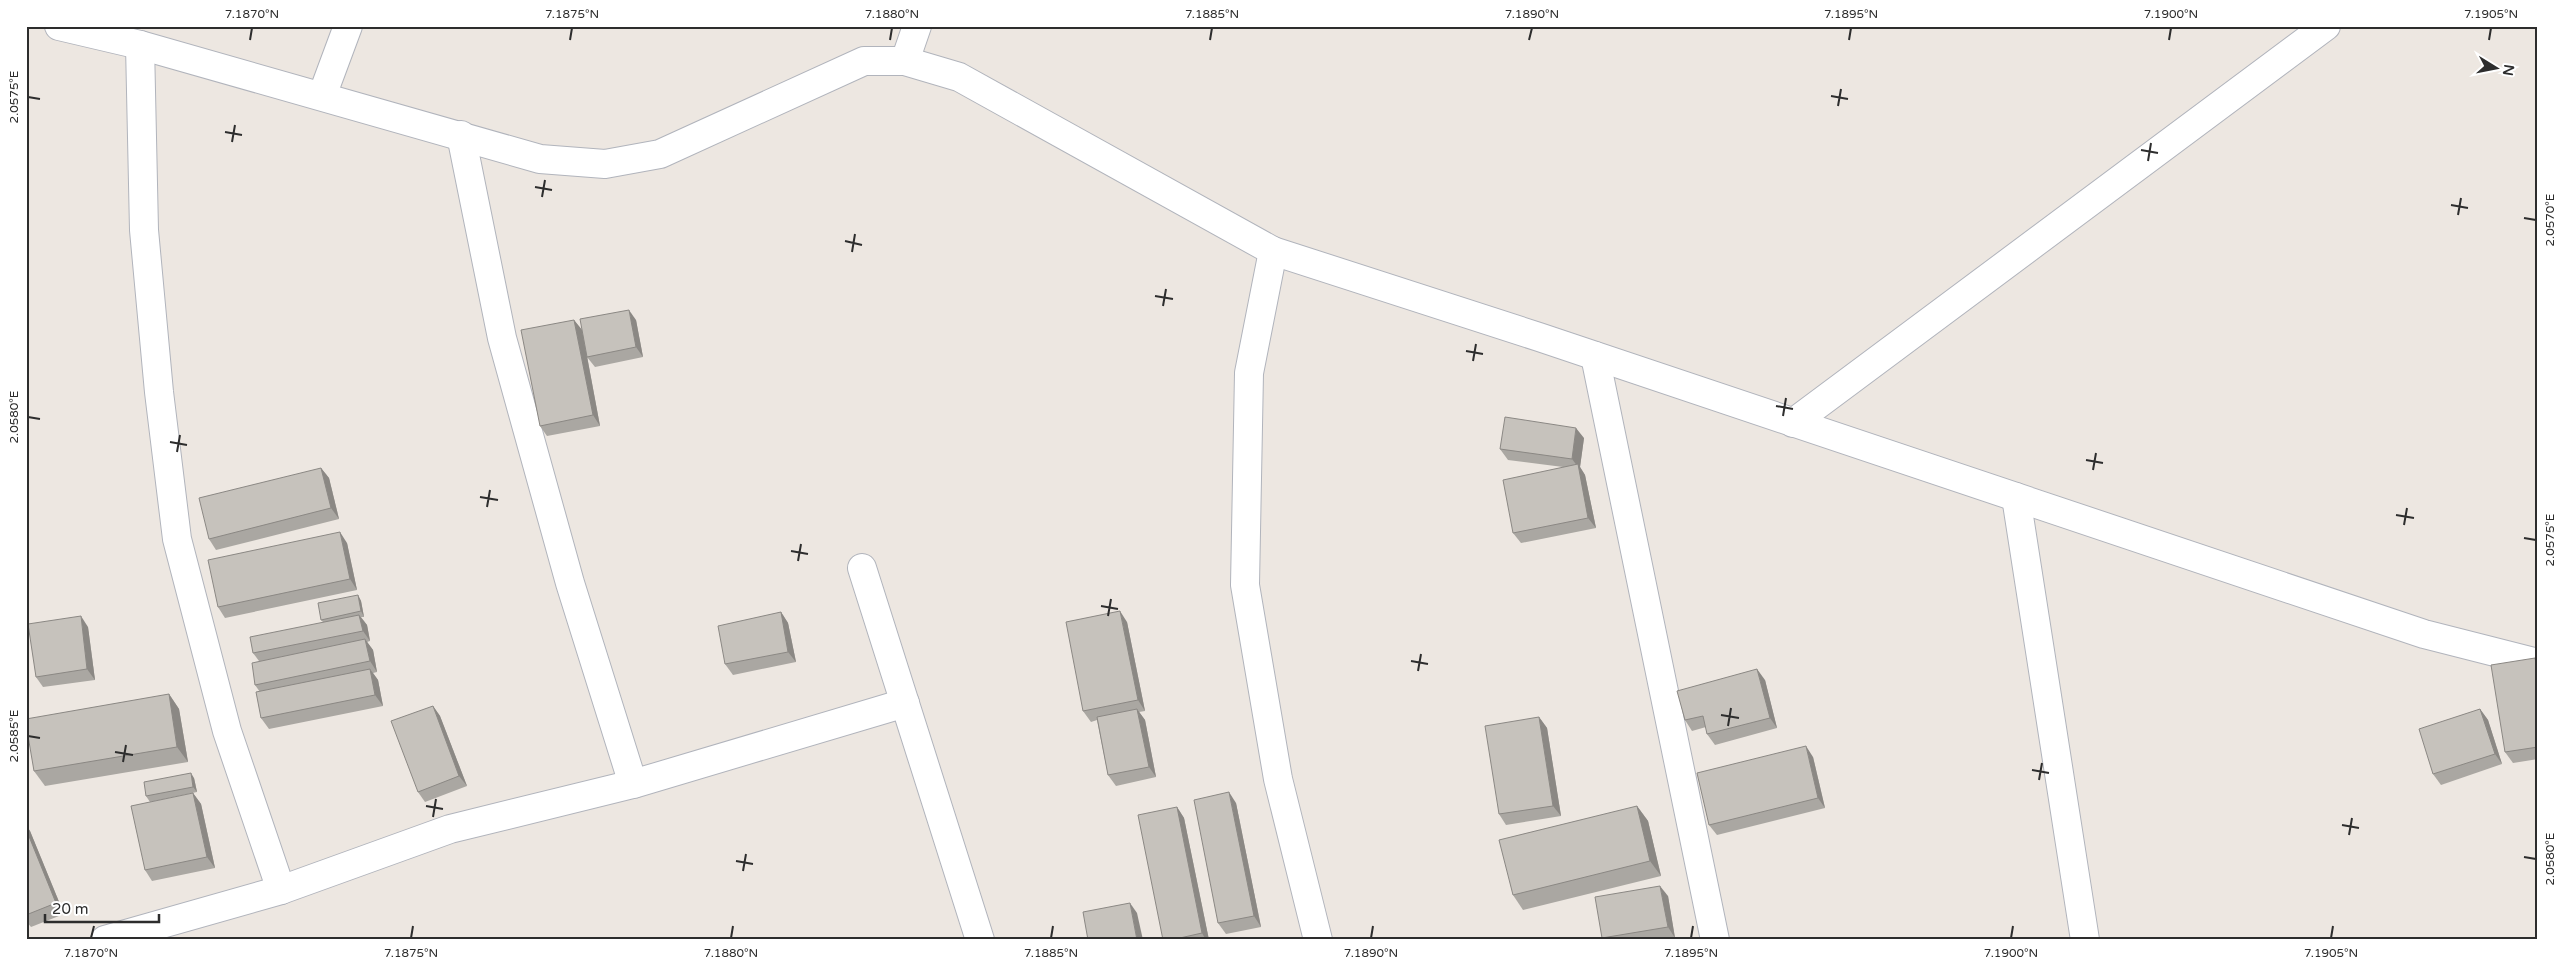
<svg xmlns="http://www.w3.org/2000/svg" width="2564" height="966" viewBox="0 0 2564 966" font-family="'Varela Round',sans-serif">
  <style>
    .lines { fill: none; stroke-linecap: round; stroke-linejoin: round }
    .minor-casing { stroke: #b1b4bc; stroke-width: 30 }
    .minor { stroke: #fff; stroke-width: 28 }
    .wall { fill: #aaa7a2 }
    .shaded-wall { fill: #8b8884 }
    .building { fill: #c6c2bc; stroke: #8b8884 }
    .ticks { fill: none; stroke: #2d2d2d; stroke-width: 2 }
    .neatline { fill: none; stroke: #2d2d2d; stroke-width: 2 }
    .ticks-label { font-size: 12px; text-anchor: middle; fill: #2d2d2d }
  </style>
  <rect width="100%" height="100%" fill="#ede7e1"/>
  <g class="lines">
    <g class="minor-casing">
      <g id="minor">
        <path d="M59,26L140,45L540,159L605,164L660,154L864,61H905L959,77L1273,251L1539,337L2424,634L2538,663"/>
        <path d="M140,45L144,230L159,392L177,539L227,731L281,890"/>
        <path d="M905,61L917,26"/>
        <path d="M322,96L348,26"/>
        <path d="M461,135L502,338L570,583L633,784"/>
        <path d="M1273,251L1249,373L1245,585L1278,779L1318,940"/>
        <path d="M1595,356L1715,940"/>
        <path d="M1793,423L2326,26"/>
        <path d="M2016,497L2085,940"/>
        <path d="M862,568L980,940"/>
        <path d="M105,940L281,890L450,829L633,784L905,703"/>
      </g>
    </g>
    <use href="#minor" class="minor"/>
  </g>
  <g class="wall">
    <path d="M574,320L582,330L636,320L643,357L595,367L587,357L583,334L600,426L547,436L540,426Z"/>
    <path d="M1584,438L1580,467L1585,475L1596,528L1521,543L1513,533L1563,467L1508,460L1500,449Z"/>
    <path d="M321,468L329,478L339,519L216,550L209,539Z"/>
    <path d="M347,543L357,590L225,618L218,607Z"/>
    <path d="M358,595L361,601L364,617H361L367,625L370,641L367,642L373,650L377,672L373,673L378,680L383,706L269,729L261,718L260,692L255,685L259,661L253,653L323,622L321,620Z"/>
    <path d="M781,612L788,623L796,662L733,675L725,664Z"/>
    <path d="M1127,622L1145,711L1139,712L1145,720L1156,777L1116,786L1108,775L1097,720L1091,722L1083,711Z"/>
    <path d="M88,627L95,680L43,687L36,677Z"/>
    <path d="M2535,658L2538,662V759L2513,763L2505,752Z"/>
    <path d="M1765,680L1777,728L1715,745L1707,734L1706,727L1692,731L1685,720Z"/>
    <path d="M169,694L179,709L188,762L45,786L34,771Z"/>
    <path d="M433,706L440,716L467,786L425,802L418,792Z"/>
    <path d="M2480,709L2488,720L2502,764L2441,785L2433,774Z"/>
    <path d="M1539,717L1547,728L1561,816L1506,825L1499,814Z"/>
    <path d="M1813,757L1825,808L1717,835L1709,825Z"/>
    <path d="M194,778L197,792L150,802L146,796Z"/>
    <path d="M193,793L201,804L215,868L152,881L145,870Z"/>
    <path d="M1236,803L1261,927L1226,934L1218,923Z"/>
    <path d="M1637,806L1648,821L1661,876L1523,910L1513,895Z"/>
    <path d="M1177,807L1184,818L1209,940H1163Z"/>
    <path d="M26,825L30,831L64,914L31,927L26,921Z"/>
    <path d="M1668,896L1675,938L1664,940H1603L1602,938Z"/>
  </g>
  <g class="shaded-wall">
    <path d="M629,310L636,320L643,357L636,347Z"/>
    <path d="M574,320L582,330L600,426L593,415Z"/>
    <path d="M1576,428L1584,438L1580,467L1585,475L1596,528L1588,518L1578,467L1572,459Z"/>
    <path d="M321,468L329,478L339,519L331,508Z"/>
    <path d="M340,532L347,543L357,590L350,579Z"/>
    <path d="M358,595L361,601L364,617L361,611Z"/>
    <path d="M1120,611L1127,622L1145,711L1138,700Z"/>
    <path d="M781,612L788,623L796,662L788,652Z"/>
    <path d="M359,615L367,625L370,641L363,631Z"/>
    <path d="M81,616L88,627L95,680L87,669Z"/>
    <path d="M365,639L373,650L377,672L370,661Z"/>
    <path d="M2535,658L2538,662V674Z"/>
    <path d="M370,669L378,680L383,706L375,695Z"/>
    <path d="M1757,669L1765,680L1777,728L1770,718Z"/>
    <path d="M169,694L179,709L188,762L177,747Z"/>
    <path d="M433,706L440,716L467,786L459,776Z"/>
    <path d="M1137,709L1145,720L1156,777L1149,767Z"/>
    <path d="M2480,709L2488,720L2502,764L2495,754Z"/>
    <path d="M1539,717L1547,728L1561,816L1553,806Z"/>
    <path d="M1806,746L1813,757L1825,808L1818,798Z"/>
    <path d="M191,773L194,778L197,792L193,787Z"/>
    <path d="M1229,792L1236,803L1261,927L1254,916Z"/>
    <path d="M193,793L201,804L215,868L207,857Z"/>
    <path d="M1637,806L1648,821L1661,876L1650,861Z"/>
    <path d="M1177,807L1184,818L1209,940H1206L1202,933Z"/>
    <path d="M26,825L30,831L64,914L56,903L26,829Z"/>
    <path d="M1660,886L1668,896L1675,938L1668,927Z"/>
    <path d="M1130,903L1137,913L1143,940H1137Z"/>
  </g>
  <g class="building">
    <path d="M629,310L636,347L587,357L580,319Z"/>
    <path d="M574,320L593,415L540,426L521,330Z"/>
    <path d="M1505,417L1576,428L1572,459L1500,449Z"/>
    <path d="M1578,464L1588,518L1513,533L1503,480Z"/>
    <path d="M321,468L331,508L209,539L199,498Z"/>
    <path d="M340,532L350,579L218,607L208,560Z"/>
    <path d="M358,595L361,611L321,620L318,603Z"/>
    <path d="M1120,611L1138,700L1083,711L1066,622Z"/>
    <path d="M781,612L788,652L725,664L718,626Z"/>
    <path d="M359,615L363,631L253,653L250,637Z"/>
    <path d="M81,616L87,669L36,677L28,624Z"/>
    <path d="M365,639L370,661L255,685L252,663Z"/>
    <path d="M2535,658L2538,674V747L2505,752L2491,665Z"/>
    <path d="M370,669L375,695L261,718L256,692Z"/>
    <path d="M1757,669L1770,718L1707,734L1703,716L1685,720L1677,691Z"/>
    <path d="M169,694L177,747L34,771L26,724V719Z"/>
    <path d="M433,706L459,776L418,792L391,721Z"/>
    <path d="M1137,709L1149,767L1108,775L1097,717Z"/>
    <path d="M2480,709L2495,754L2433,774L2419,729Z"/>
    <path d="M1539,717L1553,806L1499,814L1485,726Z"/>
    <path d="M1806,746L1818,798L1709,825L1697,773Z"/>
    <path d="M191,773L193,787L146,796L144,782Z"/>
    <path d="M1229,792L1254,916L1218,923L1194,800Z"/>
    <path d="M193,793L207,857L145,870L131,806Z"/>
    <path d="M1637,806L1650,861L1513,895L1499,840Z"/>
    <path d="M1177,807L1202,933L1171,940H1163L1138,815Z"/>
    <path d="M26,829L56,903L26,915Z"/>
    <path d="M1660,886L1668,927L1602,938L1595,897Z"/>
    <path d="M1130,903L1137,940H1088L1083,912Z"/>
  </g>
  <path class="ticks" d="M250,40L252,28M570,40L572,28M890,40L892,28M1210,40L1212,28M1529,40L1532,28M1849,40L1851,28M2169,40L2171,28M2489,40L2491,28M1831,96L1848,99M28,97L40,99M1838,106L1841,89M225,132L242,135M232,142L235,125M2141,150L2158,153M2148,161L2151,143M535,187L552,190M542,197L545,180M2451,205L2468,208M2458,215L2461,198M2524,218L2536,220M845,241L862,245M852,252L855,234M1155,296L1173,299M1163,306L1166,289M1466,351L1483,354M1473,361L1476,344M1776,406L1793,409M1783,416L1786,398M28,417L40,419M170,442L187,445M177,452L180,435M2086,460L2103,463M2093,470L2096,453M480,497L498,500M487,507L490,490M2396,515L2414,518M2404,525L2407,508M2524,538L2536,540M791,551L808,554M798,561L801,544M1101,606L1118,609M1108,616L1111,599M1411,661L1428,664M1418,671L1421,654M1721,715L1739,718M1728,726L1731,708M28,736L40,738M115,752L133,755M123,762L126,745M2032,770L2049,773M2039,780L2042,763M426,806L443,809M433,817L436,799M2342,825L2359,828M2349,835L2352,818M2524,857L2536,859M736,861L753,864M743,871L746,854M91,938L94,926M411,938L413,926M731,938L733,926M1051,938L1053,926M1371,938L1373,926M1691,938L1693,926M2011,938L2013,926M2331,938L2333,926"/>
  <rect width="2564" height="966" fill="none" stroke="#ffffff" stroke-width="55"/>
  <g transform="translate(2496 68) rotate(100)" stroke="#ffffff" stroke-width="4" paint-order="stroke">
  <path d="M0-4L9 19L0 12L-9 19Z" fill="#2d2d2d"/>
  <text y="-8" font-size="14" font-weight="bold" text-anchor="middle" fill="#2d2d2d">N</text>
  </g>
  <path d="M45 914v8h114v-8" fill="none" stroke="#2d2d2d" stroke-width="2.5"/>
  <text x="52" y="914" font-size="15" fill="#2d2d2d" stroke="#ffffff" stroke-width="4" paint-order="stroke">20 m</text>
  <rect x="28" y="28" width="2508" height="910" class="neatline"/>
  <g class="ticks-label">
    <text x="252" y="18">7.1870°N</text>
    <text x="572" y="18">7.1875°N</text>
    <text x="892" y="18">7.1880°N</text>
    <text x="1212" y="18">7.1885°N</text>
    <text x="1532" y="18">7.1890°N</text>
    <text x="1851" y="18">7.1895°N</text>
    <text x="2171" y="18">7.1900°N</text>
    <text x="2491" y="18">7.1905°N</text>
    <text transform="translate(14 97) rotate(-90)" y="4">2.0575°E</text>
    <text transform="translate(2550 220) rotate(-90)" y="4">2.0570°E</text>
    <text transform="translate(14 417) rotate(-90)" y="4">2.0580°E</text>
    <text transform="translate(2550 540) rotate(-90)" y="4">2.0575°E</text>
    <text transform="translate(14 736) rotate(-90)" y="4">2.0585°E</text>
    <text transform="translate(2550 859) rotate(-90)" y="4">2.0580°E</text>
    <text x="91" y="957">7.1870°N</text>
    <text x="411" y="957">7.1875°N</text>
    <text x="731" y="957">7.1880°N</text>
    <text x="1051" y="957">7.1885°N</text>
    <text x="1371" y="957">7.1890°N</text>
    <text x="1691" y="957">7.1895°N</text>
    <text x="2011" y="957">7.1900°N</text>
    <text x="2331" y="957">7.1905°N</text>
  </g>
</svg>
